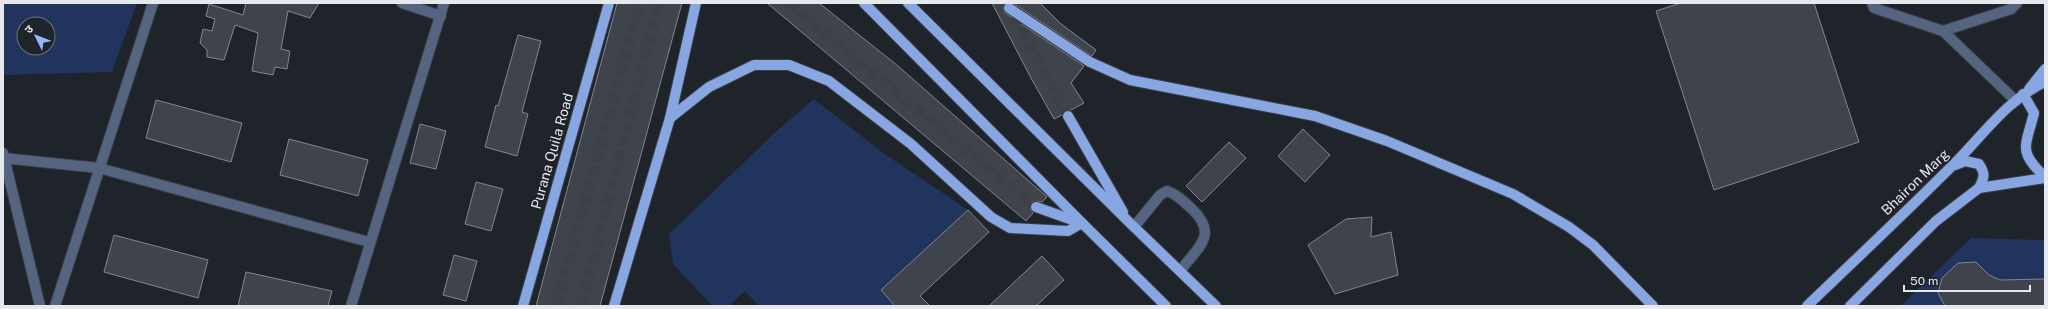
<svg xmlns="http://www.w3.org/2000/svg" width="2048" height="309" viewBox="0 0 2048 309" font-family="'Public Sans','Noto Sans Devanagari',sans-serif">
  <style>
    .green { fill: #20345e; fill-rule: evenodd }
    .building { fill: #3f444c; stroke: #818690 }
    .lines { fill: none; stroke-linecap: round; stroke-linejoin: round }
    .major-tunnel { stroke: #3d4147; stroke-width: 10; stroke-dasharray: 10 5; stroke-linecap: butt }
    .minor-casing { stroke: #3b3f45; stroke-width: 12 }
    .major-casing { stroke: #3b3f45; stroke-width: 12 }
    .minor { stroke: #556581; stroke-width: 10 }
    .major { stroke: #87a6e2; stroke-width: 10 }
    .labels { text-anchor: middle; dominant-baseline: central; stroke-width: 3.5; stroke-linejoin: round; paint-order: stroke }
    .street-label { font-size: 14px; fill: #e5e8ed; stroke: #1f232a }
  </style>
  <rect width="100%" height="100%" fill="#1f232a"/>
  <g class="green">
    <path d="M3,3H137L112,72L3,75ZM24,24H48V48H24Z"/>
    <path d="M814,99L886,155L968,210L881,290L895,306H759L745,291L729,306H712L673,264L669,234L781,127Z"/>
    <path d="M1971,238L2045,240V306H1900Z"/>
  </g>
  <g class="building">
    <path d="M246,3H319L310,18L288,11L281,49L290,51L287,69L275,67L273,75L252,71L258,33L235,25L224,60L207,57V50L200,43L203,29L212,31L215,19L206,16L209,4L243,15Z"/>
    <path d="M617,3H682L600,306H536Z"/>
    <path d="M767,3H819L898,66L1047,197L1042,202L1035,201L1032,202L1030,208L1033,213L1026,221Z"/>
    <path d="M992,3H1005L1003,8L1005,13L1084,66L1071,83L1084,103L1071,110H1065L1062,115L1054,119L1031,78Z"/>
    <path d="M1013,3H1040L1061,24L1096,50L1092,56Z"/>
    <path d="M1681,3H1814L1859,142L1714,190L1656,11Z"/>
    <path d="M518,35L541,41L522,112L528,114L517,156L485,147L496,105L498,106Z"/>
    <path d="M156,100L242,123L231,162L146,138Z"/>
    <path d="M420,124L446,131L436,169L410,163Z"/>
    <path d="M1303,129L1330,155L1305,182L1278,156Z"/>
    <path d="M289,139L368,160L358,196L280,175Z"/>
    <path d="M1229,142L1246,158L1202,202L1186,186Z"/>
    <path d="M476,182L503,189L491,231L465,224Z"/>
    <path d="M968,210L989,232L920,296L930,306H895L881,290Z"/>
    <path d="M1372,217L1371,237L1391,232L1398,275L1335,294L1308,245L1346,219Z"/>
    <path d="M114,235L208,260L198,298L104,272Z"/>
    <path d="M454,255L477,261L466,301L443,295Z"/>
    <path d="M1042,256L1064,280L1036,306H989Z"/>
    <path d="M1976,262L1989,275L2000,280L2045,279V306H1945L1938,293L1942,278L1958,263Z"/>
    <path d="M246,272L332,291L328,306H238Z"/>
  </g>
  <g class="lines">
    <g class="major-tunnel">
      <path d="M788,3L1036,207"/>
      <path d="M1007,3L1068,116"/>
      <path d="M556,306L640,3"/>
      <path d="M581,306L659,3"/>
    </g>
    <g class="minor-casing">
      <g id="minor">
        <path d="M402,3L441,16"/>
        <path d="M1872,3L1874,8L1943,31"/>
        <path d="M2016,101L1943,31L2011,9L2017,3"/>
        <path d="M3,153L40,306"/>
        <path d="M3,158L99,168L369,242"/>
        <path d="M1134,227L1160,195L1167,191C1177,194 1184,202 1192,209C1219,235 1198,247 1180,271"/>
        <path d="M55,306L153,3"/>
        <path d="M351,306L444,3"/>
      </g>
    </g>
    <g class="major-casing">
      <g id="major">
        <path d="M864,3L1082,223L1166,306"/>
        <path d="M908,3L1131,224L1216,306"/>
        <path d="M1009,8L1090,62L1130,80L1315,116L1387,141L1513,194L1569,227L1593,245L1653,306"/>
        <path d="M2029,89L2045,69"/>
        <path d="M2023,94L2034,113C2026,146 2017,151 2045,177"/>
        <path d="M1068,116L1123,212"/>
        <path d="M670,118L696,3"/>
        <path d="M1955,165L1965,161L1979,164C1986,174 1984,178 1979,188"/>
        <path d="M1036,207L1078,222"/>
        <path d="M523,306L609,3"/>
        <path d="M614,306L670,118L709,87L754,65H789L829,81L911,144L991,217L1010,228L1068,231L1082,223"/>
        <path d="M1807,306C1855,260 1904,214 1951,167C1981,138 2006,100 2045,82"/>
        <path d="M1850,306L1936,221L1979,188L2045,178"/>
      </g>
    </g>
    <use href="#minor" class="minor"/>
    <use href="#major" class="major"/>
  </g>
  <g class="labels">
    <g class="street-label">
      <text transform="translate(552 151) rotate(-74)">Purana Quila Road</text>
      <text transform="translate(1915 182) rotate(-44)">Bhairon Marg</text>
    </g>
  </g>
  <rect width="2048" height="309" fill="none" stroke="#e5e8ed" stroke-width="8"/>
  <g transform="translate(36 36) rotate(313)"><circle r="19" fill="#1f232a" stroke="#6e7278"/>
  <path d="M0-3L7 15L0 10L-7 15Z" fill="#93b7fd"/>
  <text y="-6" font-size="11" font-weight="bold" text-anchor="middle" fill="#e5e8ed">उ</text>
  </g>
  <path d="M1904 285v6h126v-6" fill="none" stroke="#e5e8ed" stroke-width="2"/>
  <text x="1910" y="285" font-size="12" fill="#e5e8ed" stroke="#1f232a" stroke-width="3" paint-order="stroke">50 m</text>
</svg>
